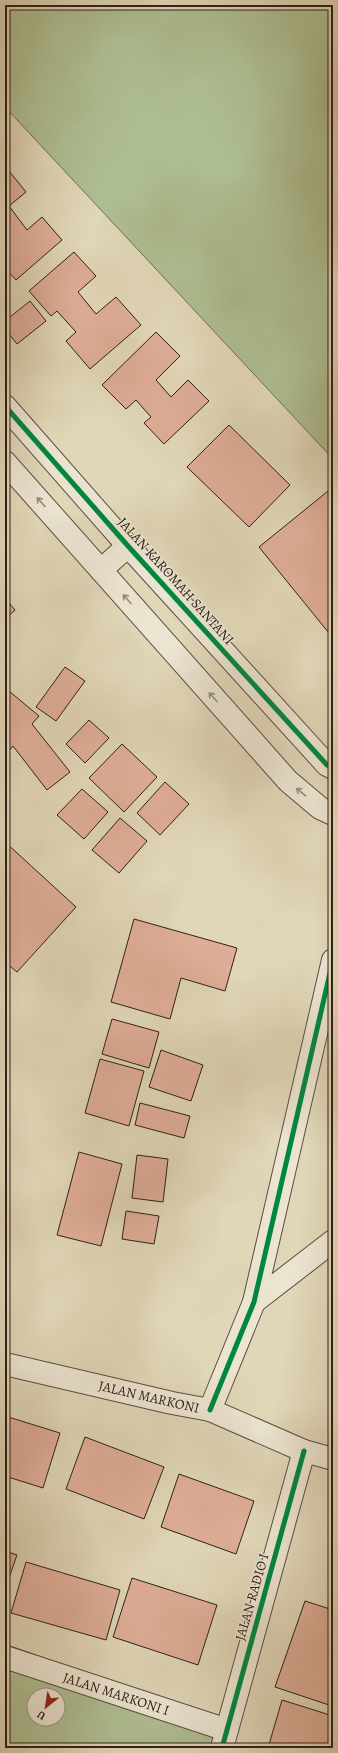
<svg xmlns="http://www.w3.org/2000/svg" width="338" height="1753" viewBox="0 0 338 1753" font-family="Alegreya,serif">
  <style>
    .green { fill: #aebe92; stroke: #6e6f54; fill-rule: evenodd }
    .building { fill: #dead97; stroke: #2f2016 }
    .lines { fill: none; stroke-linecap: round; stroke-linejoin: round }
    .minor-casing { stroke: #5b4e3e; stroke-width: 24 }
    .minor { stroke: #ebe4d1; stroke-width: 22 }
    .cycleway-casing { stroke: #ebe4d1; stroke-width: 8 }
    .cycleway { stroke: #00873e; stroke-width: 5 }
    .oneway { stroke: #968c7d }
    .labels { text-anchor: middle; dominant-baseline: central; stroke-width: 3; stroke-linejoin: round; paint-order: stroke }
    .street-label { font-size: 14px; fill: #2f2016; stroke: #ebe4d1 }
  </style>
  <rect width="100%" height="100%" fill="#e0d6b8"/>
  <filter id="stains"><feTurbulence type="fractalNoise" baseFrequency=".005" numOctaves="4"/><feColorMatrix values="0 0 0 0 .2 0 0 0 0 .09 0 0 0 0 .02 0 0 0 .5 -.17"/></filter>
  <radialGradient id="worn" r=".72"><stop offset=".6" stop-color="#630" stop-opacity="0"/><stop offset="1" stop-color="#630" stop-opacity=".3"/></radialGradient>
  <g class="green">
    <path d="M5,5H333V459L5,107Z"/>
    <path d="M5,1644L222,1721L215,1748H5ZM34,1695H58V1719H34Z"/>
  </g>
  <g class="building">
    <path d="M5,166L26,192L9,206L27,230L42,217L62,240L16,280L5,268V250L8,247L5,242Z"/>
    <path d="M74,252L96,276L78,292L96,314L116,297L141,325L90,369L66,341L76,332L57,311L51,316L29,291Z"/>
    <path d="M30,301L46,321L17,344L5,329V321Z"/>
    <path d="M156,332L180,356L156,380L171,397L188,380L209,401L164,444L144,423L151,417L136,400L126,409L102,385Z"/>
    <path d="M229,425L290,485L249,527L187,467Z"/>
    <path d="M333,487V638L259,547Z"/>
    <path d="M5,598L15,610L5,619Z"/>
    <path d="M65,667L85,681L56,721L36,707Z"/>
    <path d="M9,691L39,716L32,724L70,772L47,790L13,746L5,756V696Z"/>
    <path d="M89,720L109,738L85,763L66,744Z"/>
    <path d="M122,744L157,777L124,812L89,778Z"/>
    <path d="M165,782L189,804L160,835L137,813Z"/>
    <path d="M82,789L108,812L84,839L57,815Z"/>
    <path d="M120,818L147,841L119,873L92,850Z"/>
    <path d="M5,842L76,907L17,972L5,962Z"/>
    <path d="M134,919L237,948L225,991L181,978L170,1019L111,1002Z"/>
    <path d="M112,1019L159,1032L149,1068L102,1054Z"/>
    <path d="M161,1050L203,1065L191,1101L149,1087Z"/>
    <path d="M100,1059L144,1071L129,1126L85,1113Z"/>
    <path d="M140,1103L190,1116L184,1138L135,1125Z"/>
    <path d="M79,1152L122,1164L101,1246L57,1235Z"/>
    <path d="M137,1155L168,1159L163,1202L132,1198Z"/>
    <path d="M126,1211L159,1216L154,1244L122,1239Z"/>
    <path d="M5,1416L60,1433L43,1488L5,1476Z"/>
    <path d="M85,1437L164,1467L144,1519L66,1489Z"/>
    <path d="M179,1474L254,1501L236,1554L161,1527Z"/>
    <path d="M5,1551L17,1555L5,1589Z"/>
    <path d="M26,1562L120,1590L106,1640L11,1613Z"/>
    <path d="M132,1578L217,1605L198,1665L113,1637Z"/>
    <path d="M305,1601L333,1610V1694L329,1705L275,1687Z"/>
    <path d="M282,1700L333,1716V1727L327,1748H268Z"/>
  </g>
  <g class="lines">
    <g class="minor-casing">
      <g id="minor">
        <path d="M5,406L128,546L327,765L333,768"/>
        <path d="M5,462L288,781L320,808L333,814"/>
        <path d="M101,570L128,546"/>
        <path d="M254,1302L333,1241"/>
        <path d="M5,1364L172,1403L210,1410L304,1451L333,1459"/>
        <path d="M210,1410L254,1302L333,960"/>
        <path d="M5,1657L227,1730"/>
        <path d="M222,1748L304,1451"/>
      </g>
    </g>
    <use href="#minor" class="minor"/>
    <g class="cycleway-casing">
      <g id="cycleway">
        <path d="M5,406L128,546L327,765L333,768"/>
        <path d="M210,1410L254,1302L333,960"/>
        <path d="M222,1748L304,1451"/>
      </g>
    </g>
    <use href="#cycleway" class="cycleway"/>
  </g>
  <defs><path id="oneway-shaft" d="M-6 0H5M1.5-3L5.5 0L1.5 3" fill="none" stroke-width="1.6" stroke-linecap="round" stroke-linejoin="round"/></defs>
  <g class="oneway">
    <use href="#oneway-shaft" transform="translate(41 502) rotate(-131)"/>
    <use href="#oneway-shaft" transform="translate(127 599) rotate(-132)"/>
    <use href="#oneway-shaft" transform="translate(213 697) rotate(-132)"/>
    <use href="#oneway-shaft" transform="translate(301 792) rotate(-140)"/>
  </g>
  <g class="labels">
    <g class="street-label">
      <text transform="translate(176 581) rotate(48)">JALAN KAROMAH SANTANI</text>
      <text transform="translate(149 1397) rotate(13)">JALAN MARKONI</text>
      <text transform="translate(252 1597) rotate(-74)">JALAN RADIO I</text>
      <text transform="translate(116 1694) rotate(18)">JALAN MARKONI I</text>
    </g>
  </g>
  <rect width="338" height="1753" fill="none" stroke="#e0d6b8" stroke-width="20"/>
  <rect x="6" y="6" width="326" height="1741" fill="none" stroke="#2f2016" stroke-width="2"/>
  <rect x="10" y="10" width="318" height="1733" fill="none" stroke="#2f2016"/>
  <g transform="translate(46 1707) rotate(210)"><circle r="19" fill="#ebe4d1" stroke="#a09686"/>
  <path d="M0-3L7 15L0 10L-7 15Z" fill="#8f2418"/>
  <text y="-6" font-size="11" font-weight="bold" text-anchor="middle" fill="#2f2016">U</text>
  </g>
  <rect width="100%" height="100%" filter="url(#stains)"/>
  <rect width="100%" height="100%" fill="url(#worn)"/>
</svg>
